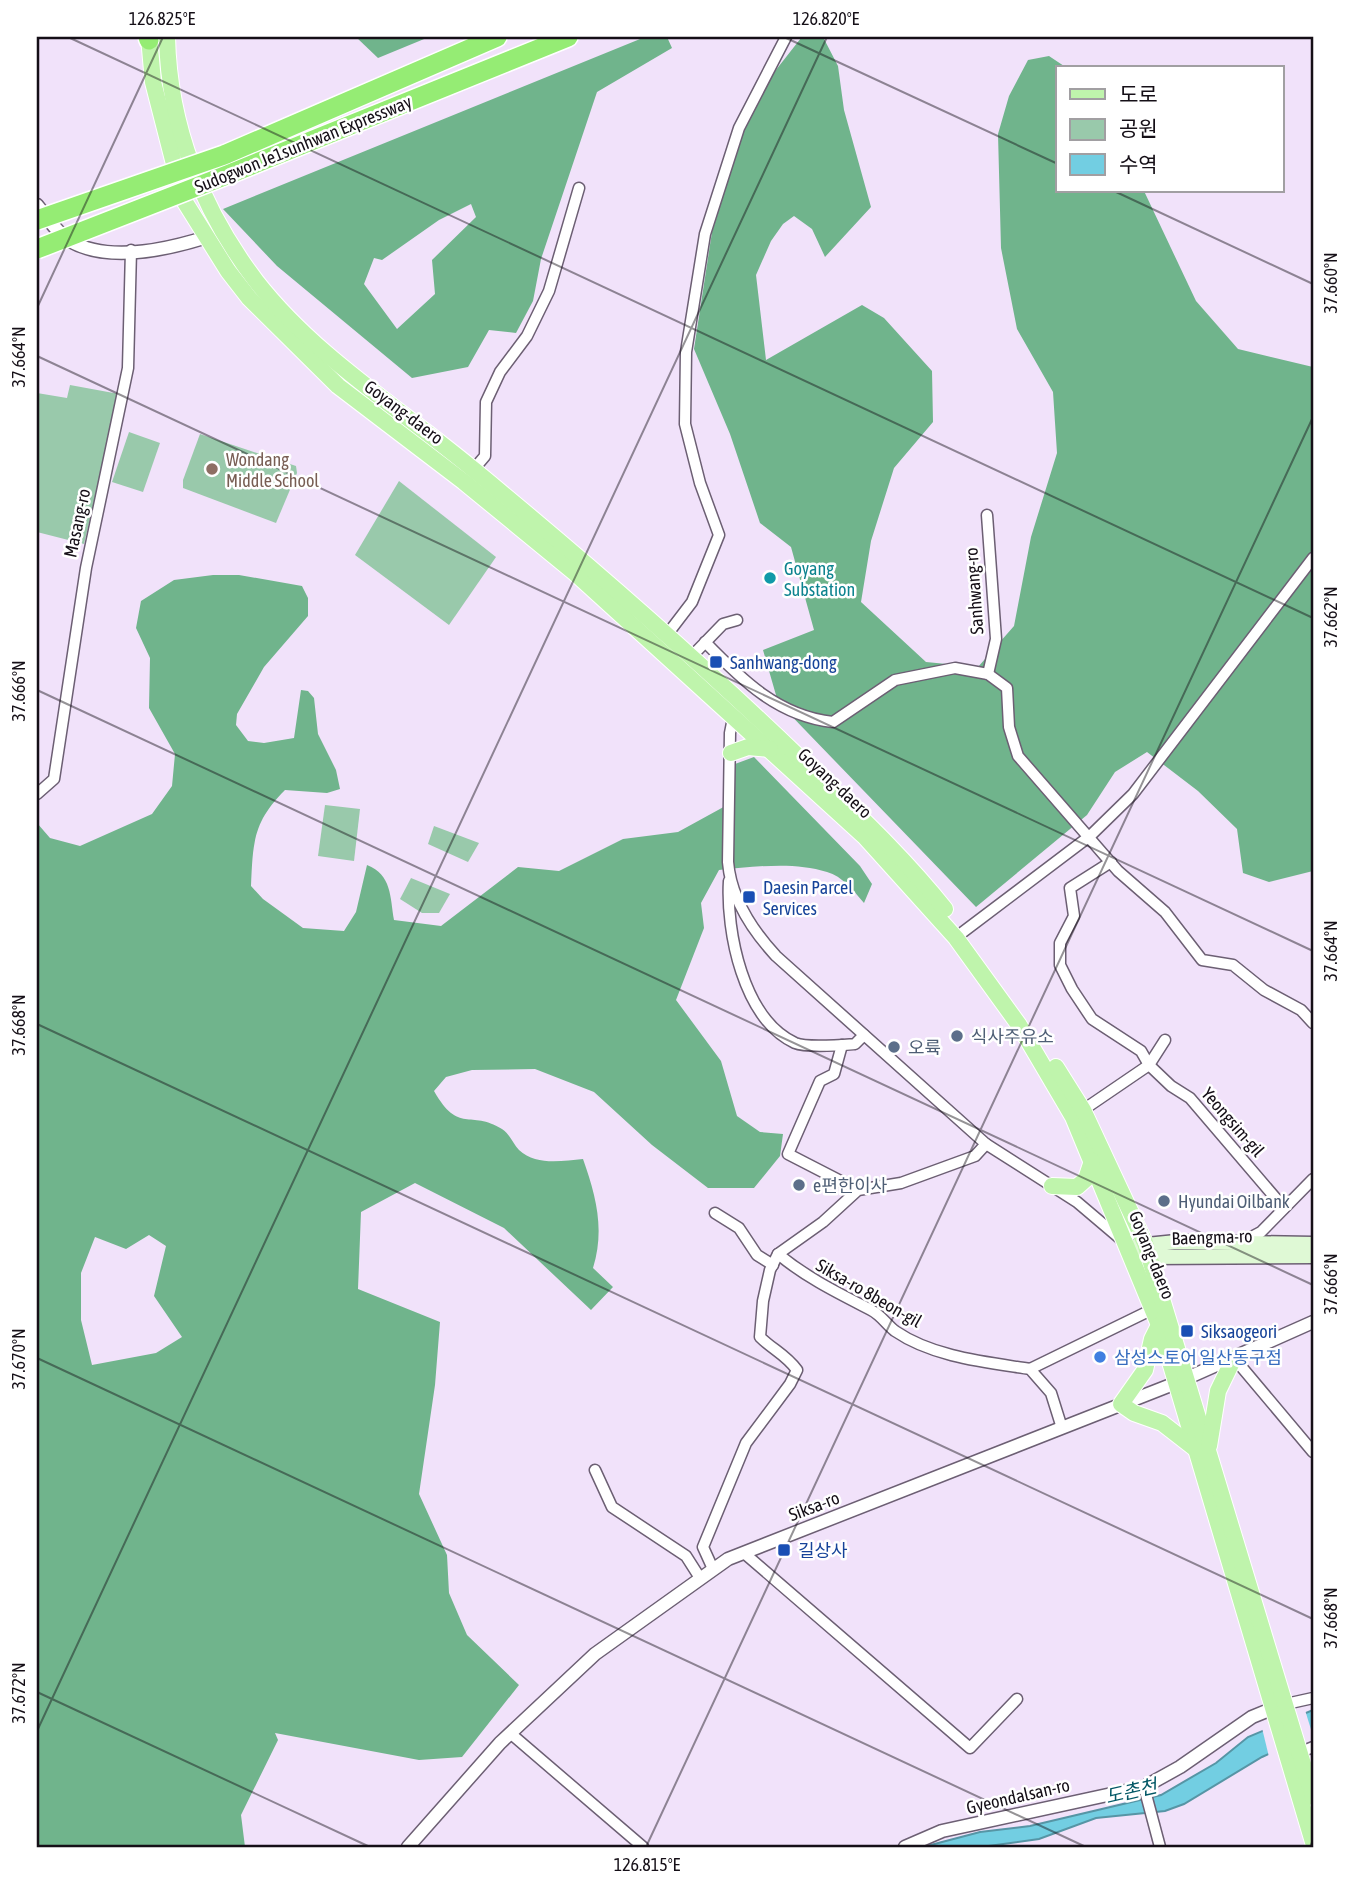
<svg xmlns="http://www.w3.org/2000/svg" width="1350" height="1884" viewBox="0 0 1350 1884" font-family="'Asap Condensed','Noto Sans KR',sans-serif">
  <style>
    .green { fill: #99c9ab }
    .forest { fill: #70b48c; fill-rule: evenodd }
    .water { fill: #72cee2; stroke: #5695a5; stroke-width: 2 }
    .pier { fill: #f1e2fa }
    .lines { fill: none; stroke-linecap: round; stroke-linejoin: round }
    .minor-casing { stroke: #6c5f73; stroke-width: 13 }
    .tertiary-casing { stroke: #6c5f73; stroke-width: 15 }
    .secondary-casing { stroke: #6c5f73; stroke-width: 17 }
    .primary-casing { stroke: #fff; stroke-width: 18 }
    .motorway-casing { stroke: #fff; stroke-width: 22 }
    .minor { stroke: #fff; stroke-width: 10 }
    .tertiary { stroke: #fff; stroke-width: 12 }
    .secondary { stroke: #dff9d5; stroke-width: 14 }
    .primary { stroke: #bff4ac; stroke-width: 16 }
    .motorway { stroke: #95ec74; stroke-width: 19 }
    .motorway-bridge-casing { stroke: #fff; stroke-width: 22; stroke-linecap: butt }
    .motorway-bridge { stroke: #95ec74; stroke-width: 19 }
    .ticks { fill: none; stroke: #150f17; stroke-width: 2; stroke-opacity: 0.45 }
    .education-dot { fill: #8d6e63; stroke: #fff; stroke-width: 2.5 }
    .culture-dot { fill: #0f9aa8; stroke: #fff; stroke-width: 2.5 }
    .transit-dot { fill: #1a4fb4; stroke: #fff; stroke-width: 2.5 }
    .service-dot { fill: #5c6f8a; stroke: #fff; stroke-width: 2.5 }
    .shop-dot { fill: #3f7fe0; stroke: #fff; stroke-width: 2.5 }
    .labels { text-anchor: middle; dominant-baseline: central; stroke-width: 5; stroke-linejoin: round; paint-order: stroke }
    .street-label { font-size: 18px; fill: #150f17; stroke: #fff }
    .education-label { font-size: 18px; fill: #785e54; stroke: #fff; text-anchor: start }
    .culture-label { font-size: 18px; fill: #0d838f; stroke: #fff; text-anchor: start }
    .transit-label { font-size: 18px; fill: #164399; stroke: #fff; text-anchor: start }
    .service-label { font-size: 18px; fill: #4e5e75; stroke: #fff; text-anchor: start }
    .shop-label { font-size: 18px; fill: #366cbe; stroke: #fff; text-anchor: start }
    .water-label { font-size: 19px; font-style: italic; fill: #035866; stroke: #fff }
    .neatline { fill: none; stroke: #150f17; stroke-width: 2.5 }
    .ticks-label { font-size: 18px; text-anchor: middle; fill: #150f17 }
  </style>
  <rect width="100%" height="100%" fill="#f1e2fa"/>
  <g class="green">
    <path d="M70,385L119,394L84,544L37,532V393L67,398Z"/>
    <path d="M129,432L160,443L143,492L112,482Z"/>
    <path d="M200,434L296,466L297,473L276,523L183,488V480Z"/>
    <path d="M399,481L496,557L449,625L355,555Z"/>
    <path d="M325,805L360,809L354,861L318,856Z"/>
    <path d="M434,826L479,843L468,862L428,844Z"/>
    <path d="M411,878L450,894L439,913H422L400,899Z"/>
  </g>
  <g class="forest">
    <path d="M356,37H429L378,58Z"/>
    <path d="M645,37H667L672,48L597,92L541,259L533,301L516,333L489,330L468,367L412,378L277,266L223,209ZM471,204L476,217L432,260L435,294L397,329L364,284L374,258L382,260L439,220Z"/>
    <path d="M823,37L838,66L844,110L871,207L825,257L812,229L794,216L783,224L771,241L756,275L766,360L862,305L884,318L932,371L933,422L894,468L871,541L861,602L926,662L978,667L1014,626L1031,537L1057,453L1053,392L1017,329L1001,248L998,134L1009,96L1028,60L1049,56L1067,68H1058V191H1144L1196,301L1238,349L1313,367V871L1269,882L1243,873L1237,829L1198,791L1147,752L1115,772L1087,815L976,907L778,702L763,650L814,630L791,547L760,523L730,434L694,349L712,232L754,98L801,38Z"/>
    <path d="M213,575H239L302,586L308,598V616L264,667L237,714L236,725L248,741L264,743L294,738L301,690L308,691L314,698L318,734L336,770L340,789L327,793L285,790C253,822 253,842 251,886L263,899L303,928L344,931L356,912L367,865C392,875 390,897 394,920L441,926L518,867L559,871L623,839L678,832L729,804L735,764L754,757L860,866L872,884L864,903C854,891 842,876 827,872C793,861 753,867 719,870L701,903L704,928L676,1000L721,1061L737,1116L760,1132L783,1134L780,1156L754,1188H708L652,1145L594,1092L535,1069L472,1070L446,1077L434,1091C459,1135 470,1109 502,1129C510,1134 513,1144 519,1150C536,1166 562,1161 583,1159C596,1196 605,1229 593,1268L613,1287L591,1310L504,1228L415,1183L361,1212L358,1289L440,1322L435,1385L419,1494L447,1555L449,1593L467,1635L519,1685L462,1757L419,1760L275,1733L278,1740L241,1815L245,1847H37V823L50,838L80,846L152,814L172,786L175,754L149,708L150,658L136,628L141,601L174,580ZM149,1235L166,1246L154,1296L182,1337L156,1353L92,1365L81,1320V1273L95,1237L126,1249Z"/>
  </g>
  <path class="water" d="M1313,1710V1734L1262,1757L1184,1804L1165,1811L1096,1818L1039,1839L981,1847H923L980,1832L1030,1826L1161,1795L1216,1763L1248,1737Z"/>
  <path class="pier" d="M1305,1710L1313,1736L1269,1757L1262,1728Z"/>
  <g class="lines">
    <g class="minor-casing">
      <g id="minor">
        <path d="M474,469L485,456L486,402L500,372L527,336L549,291L579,188"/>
        <path d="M987,515L996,639L988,674"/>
        <path d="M666,636L692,602L719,535L700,483L685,424L686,352L705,234L739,128L786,37"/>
        <path d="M705,642C742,680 778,716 833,722L895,680L955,668L988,674L1007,688L1009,727L1018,756L1118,871L1165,912L1202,960L1233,965L1264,990L1301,1010L1313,1023"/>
        <path d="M691,657L723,624L737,620"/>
        <path d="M734,713L730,733L728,862C731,899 752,930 776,956L986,1144L1077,1202L1123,1241"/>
        <path d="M37,794L54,779L86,568L128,368L131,250"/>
        <path d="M1111,862L1070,888L1074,916L1060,943V965L1072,989L1092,1019L1141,1051L1149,1065L1171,1086L1190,1098L1284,1208"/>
        <path d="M729,881C726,931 743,1019 795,1043C807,1048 842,1045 855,1044L864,1035"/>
        <path d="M963,932L1090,836L1133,794L1313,558"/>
        <path d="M842,1045L834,1074L820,1081L788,1154L858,1190"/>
        <path d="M1083,1110L1149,1065L1165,1040"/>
        <path d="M715,1213L739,1228L757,1255L773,1265"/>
        <path d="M1242,1242L1261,1232L1313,1179"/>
        <path d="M778,1254C807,1278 838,1293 871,1310C881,1315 886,1324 895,1331C933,1357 985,1362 1030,1369L1051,1393L1062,1428"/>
        <path d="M1234,1358L1313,1452"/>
        <path d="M1030,1369L1153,1309"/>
        <path d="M595,1470L612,1507L686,1556L700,1578"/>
        <path d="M744,1553L970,1748L1017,1699"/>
        <path d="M713,1569L703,1547L746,1443L790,1384L797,1370C785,1354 773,1350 760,1337L763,1301L770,1270L778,1254L823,1222L858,1190L901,1183L975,1156L986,1144"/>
        <path d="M1286,1704L1313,1698"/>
        <path d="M510,1733L643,1847"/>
        <path d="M1294,1755L1313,1747"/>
        <path d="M1144,1787L1160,1847"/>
      </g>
    </g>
    <g class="tertiary-casing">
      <g id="tertiary">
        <path d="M37,205C46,216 57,233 70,241C112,265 179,247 222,232"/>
        <path d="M408,1847L500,1743L595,1654L728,1559L1176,1383L1313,1322"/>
        <path d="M905,1847L942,1831L1144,1787L1180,1767L1252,1717L1279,1706"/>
      </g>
    </g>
    <g class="secondary-casing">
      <g id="secondary">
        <path d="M1137,1246L1176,1242L1313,1244"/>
        <path d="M1130,1248L1148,1257L1313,1256"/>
      </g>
    </g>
    <g class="primary-casing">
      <g id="primary">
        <path d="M149,37L153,82L183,199L228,271L249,298L338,386L464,482L575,573L864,836L956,938L1019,1025L1073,1117L1159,1325L1313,1842"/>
        <path d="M167,37C169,127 202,210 256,281C315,357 401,409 474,470C587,563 698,660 803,761C852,809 902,855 945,909"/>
        <path d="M731,753L748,747L770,749"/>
        <path d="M1056,1067L1083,1110L1145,1243L1313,1797"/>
        <path d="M1052,1186L1077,1187L1086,1179L1092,1161"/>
        <path d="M1159,1325L1152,1339L1145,1370L1121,1404L1134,1413L1162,1423L1198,1451"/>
        <path d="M1209,1446L1218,1391L1234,1358"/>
      </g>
    </g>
    <g class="motorway-casing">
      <g id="motorway">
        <path d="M148,37L149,40"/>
        <path d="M224,155L497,37"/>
        <path d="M232,173L568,37"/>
      </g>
    </g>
    <use href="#minor" class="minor"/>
    <use href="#tertiary" class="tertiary"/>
    <use href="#secondary" class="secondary"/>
    <use href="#primary" class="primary"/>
    <use href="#motorway" class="motorway"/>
    <g class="motorway-bridge-casing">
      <g id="motorway-bridge">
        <path d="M37,220L224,155"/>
        <path d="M37,249L232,173"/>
      </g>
    </g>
    <use href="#motorway-bridge" class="motorway-bridge"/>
  </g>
  <path class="ticks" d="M68,37L1313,618M784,37L1058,164M1114,191L1313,284M37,308L163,37M37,356L1313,951M37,690L1313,1285M37,1024L1313,1619M37,1358L1086,1847M37,1692L370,1847M37,1731L827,37M646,1847L1313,417M1310,1847L1313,1840"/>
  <circle class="education-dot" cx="212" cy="469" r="7"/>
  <circle class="culture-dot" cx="770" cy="578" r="7"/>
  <g class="transit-dot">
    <rect x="709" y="655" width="14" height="14" rx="3.5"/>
    <rect x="742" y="890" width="14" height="14" rx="3.5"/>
    <rect x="1180" y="1324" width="14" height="14" rx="3.5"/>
    <rect x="777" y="1543" width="14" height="14" rx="3.5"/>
  </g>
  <g class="service-dot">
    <circle cx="957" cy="1036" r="7"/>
    <circle cx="894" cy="1047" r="7"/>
    <circle cx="799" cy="1185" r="7"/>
    <circle cx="1164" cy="1201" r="7"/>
  </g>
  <circle class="shop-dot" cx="1100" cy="1357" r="7"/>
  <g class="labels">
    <g class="street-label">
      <text transform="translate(303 144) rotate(-22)">Sudogwon Je1sunhwan Expressway</text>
      <text transform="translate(404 412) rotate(37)">Goyang-daero</text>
      <text transform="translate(77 523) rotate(-78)">Masang-ro</text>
      <text transform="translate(974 591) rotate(-94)">Sanhwang-ro</text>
      <text transform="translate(835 783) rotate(43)">Goyang-daero</text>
      <text transform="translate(1233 1122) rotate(49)">Yeongsim-gil</text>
      <text transform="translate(1212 1237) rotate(-2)">Baengma-ro</text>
      <text transform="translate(1152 1255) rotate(68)">Goyang-daero</text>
      <text transform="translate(869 1293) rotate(30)">Siksa-ro 8beon-gil</text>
      <text transform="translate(814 1506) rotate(-21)">Siksa-ro</text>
      <text transform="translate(1018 1796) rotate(-13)">Gyeondalsan-ro</text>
    </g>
    <g class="education-label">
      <text x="226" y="459">Wondang<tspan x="226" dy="21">Middle School</tspan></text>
    </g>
    <g class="culture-label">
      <text x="784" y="568">Goyang<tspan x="784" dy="21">Substation</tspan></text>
    </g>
    <g class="transit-label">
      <text x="730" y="662">Sanhwang-dong</text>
      <text x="763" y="887">Daesin Parcel<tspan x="763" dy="21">Services</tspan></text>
      <text x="1201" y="1331">Siksaogeori</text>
      <text x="798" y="1550">길상사</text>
    </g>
    <g class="service-label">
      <text x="971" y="1036">식사주유소</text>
      <text x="908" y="1047">오륙</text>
      <text x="813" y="1185">e편한이사</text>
      <text x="1178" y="1201">Hyundai Oilbank</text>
    </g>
    <g class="shop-label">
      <text x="1114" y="1357">삼성스토어 일산동구점</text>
    </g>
    <g class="water-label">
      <text transform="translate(1131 1791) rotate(-13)">도촌천</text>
    </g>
  </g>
  <rect width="1350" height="1884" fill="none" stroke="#ffffff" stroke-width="77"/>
  <rect x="1056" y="66" width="228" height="126" fill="#ffffff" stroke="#a19fa2" stroke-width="2"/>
  <rect x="1070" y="89" width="35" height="10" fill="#bff4ac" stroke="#a19fa2" stroke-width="2"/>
  <text x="1119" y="102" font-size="21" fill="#150f17">도로</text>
  <rect x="1070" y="119" width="35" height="21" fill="#99c9ab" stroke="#a19fa2" stroke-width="2"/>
  <text x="1119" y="136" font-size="21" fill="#150f17">공원</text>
  <rect x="1070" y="154" width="35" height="21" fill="#72cee2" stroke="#a19fa2" stroke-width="2"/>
  <text x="1119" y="172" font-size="21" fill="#150f17">수역</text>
  <rect x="38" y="38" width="1274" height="1808" class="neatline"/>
  <g class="ticks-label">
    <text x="162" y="25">126.825°E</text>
    <text x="826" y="25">126.820°E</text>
    <text transform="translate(1331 283) rotate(-90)" y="6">37.660°N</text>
    <text transform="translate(19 357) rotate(-90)" y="6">37.664°N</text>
    <text transform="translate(1331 617) rotate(-90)" y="6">37.662°N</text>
    <text transform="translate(19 691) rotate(-90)" y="6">37.666°N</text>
    <text transform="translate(1331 951) rotate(-90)" y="6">37.664°N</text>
    <text transform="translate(19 1025) rotate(-90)" y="6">37.668°N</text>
    <text transform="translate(1331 1284) rotate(-90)" y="6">37.666°N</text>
    <text transform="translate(19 1359) rotate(-90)" y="6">37.670°N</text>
    <text transform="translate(1331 1618) rotate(-90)" y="6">37.668°N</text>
    <text transform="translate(19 1693) rotate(-90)" y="6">37.672°N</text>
    <text x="647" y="1871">126.815°E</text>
  </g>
</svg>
